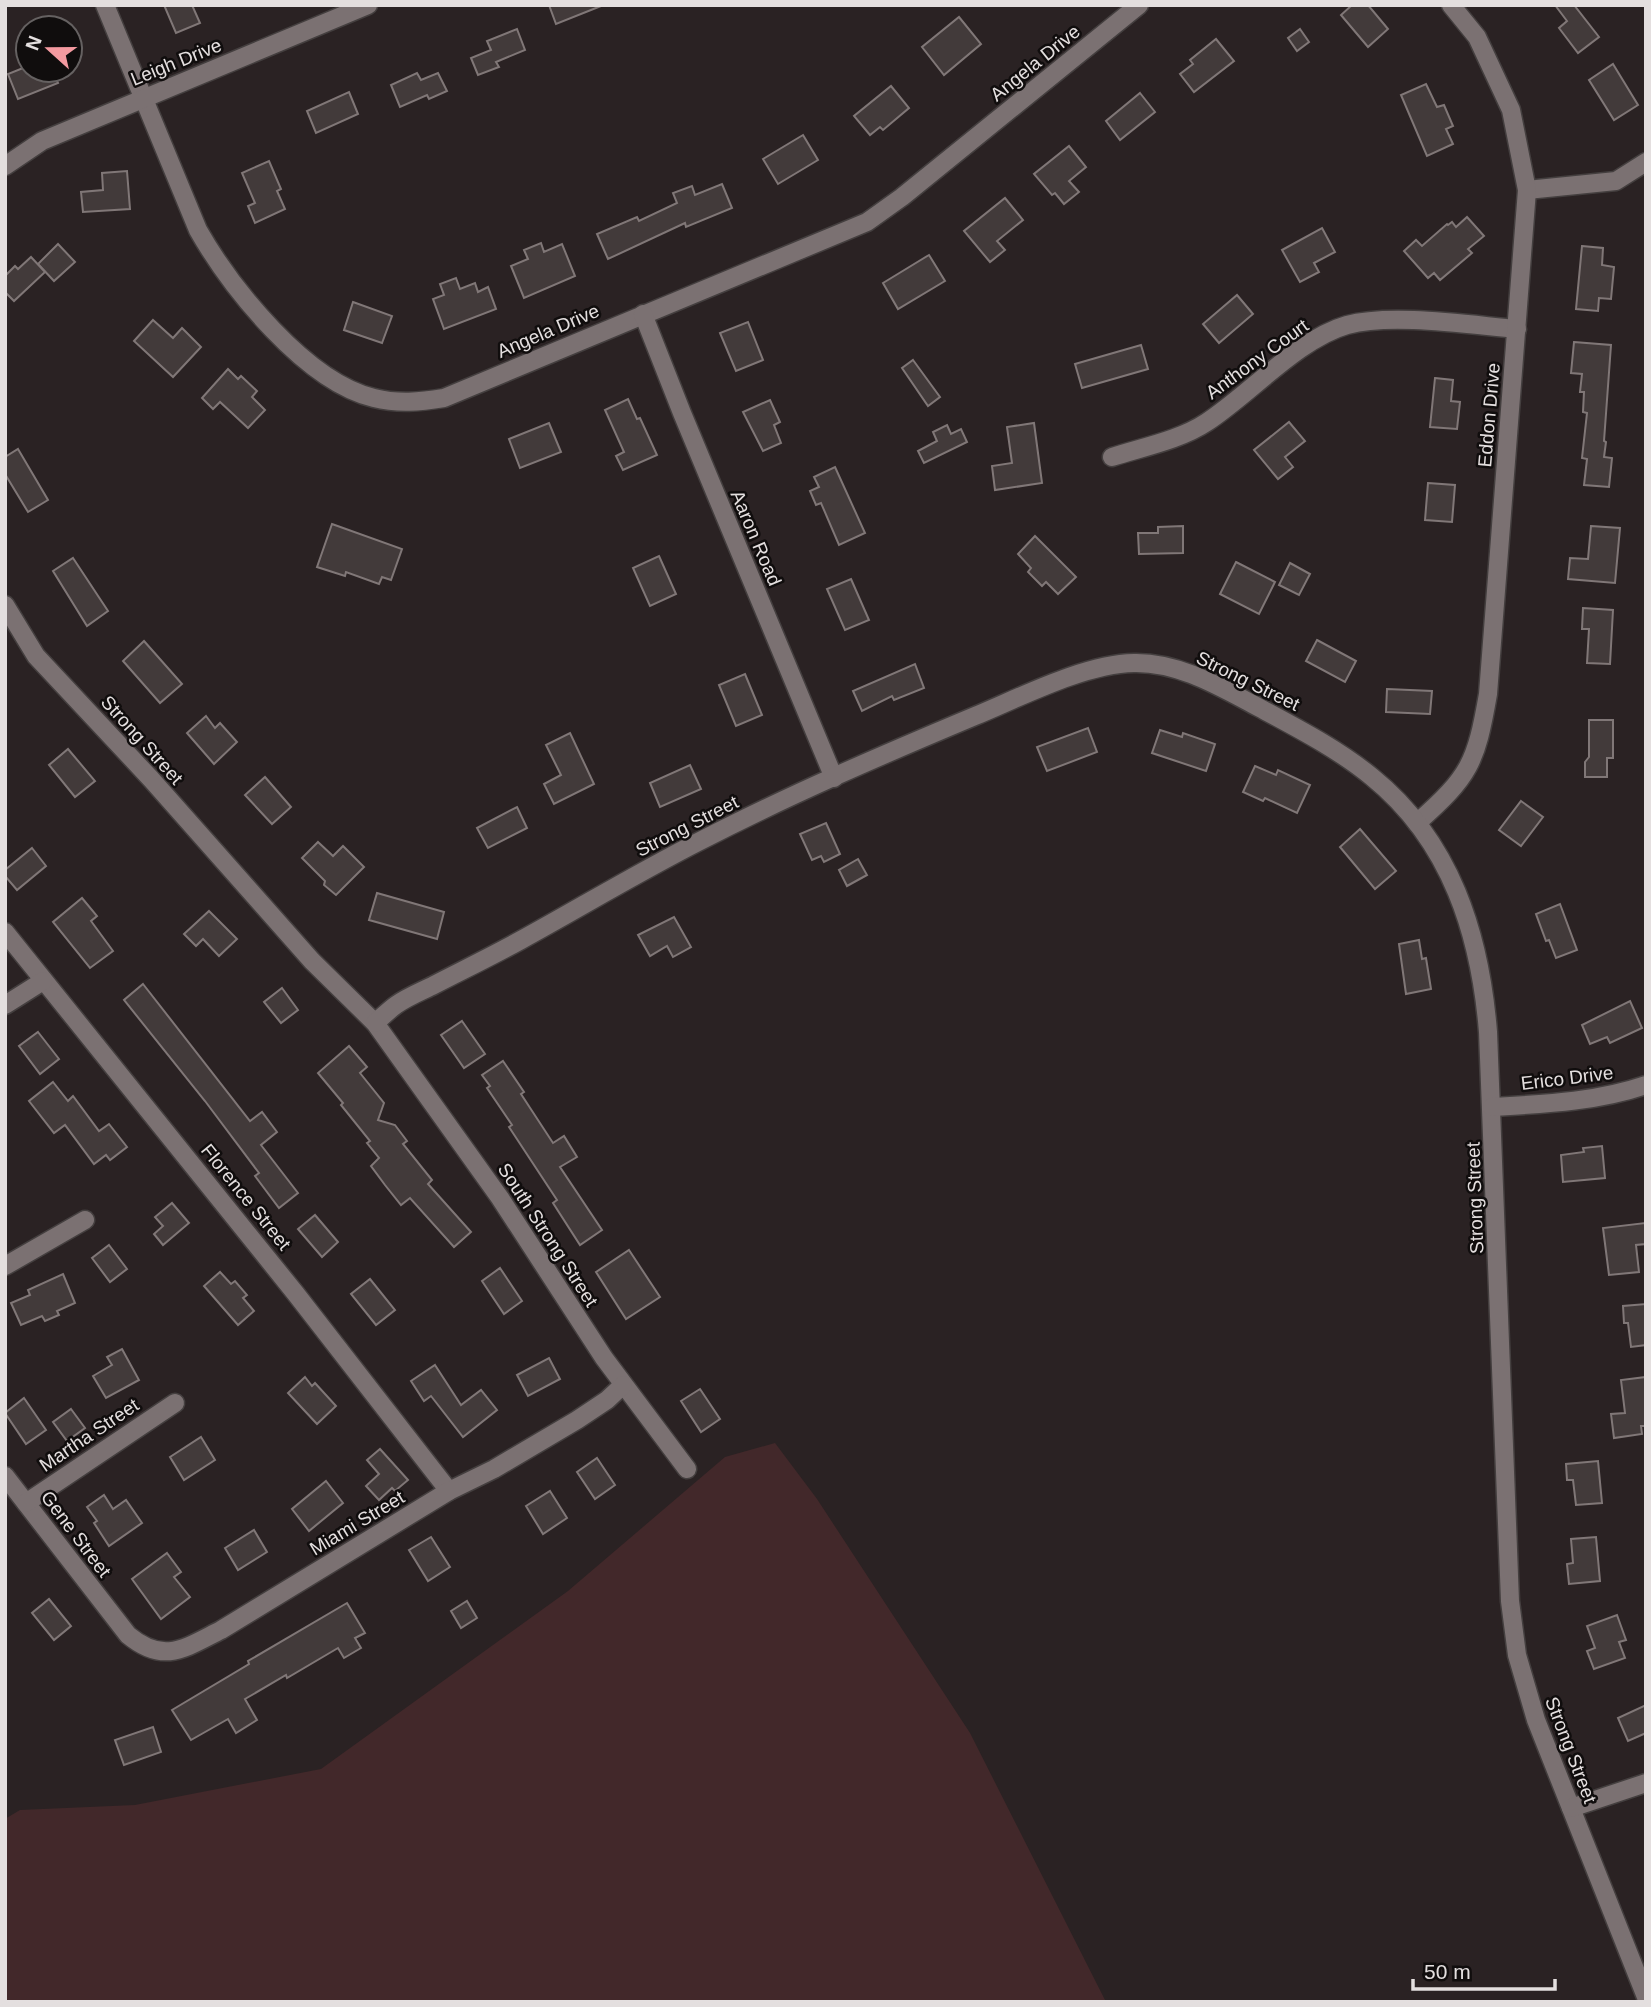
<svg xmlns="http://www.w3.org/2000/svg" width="1651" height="2007" viewBox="0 0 1651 2007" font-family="Arial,sans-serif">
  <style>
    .green { fill: #42282a }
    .building { fill: #423a3a; stroke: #807777; stroke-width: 2 }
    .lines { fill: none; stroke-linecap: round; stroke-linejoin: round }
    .minor-casing { stroke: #443f3f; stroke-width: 21 }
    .minor { stroke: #7b7172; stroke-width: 18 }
    .labels { text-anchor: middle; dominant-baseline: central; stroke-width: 5; stroke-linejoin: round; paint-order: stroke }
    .street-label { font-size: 19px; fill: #e4dfdf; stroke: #100d0d }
  </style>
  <rect width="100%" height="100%" fill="#2a2223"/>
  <path class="green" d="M775,1443L817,1499L970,1733L1106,2002H5V1819L20,1810L135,1805L321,1769L568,1591L725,1457Z"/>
  <g class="building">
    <path d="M164,5H192L200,23L176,33Z"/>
    <path d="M549,5H601V6L556,24Z"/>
    <path d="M1352,5H1368L1388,29L1368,47L1341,15Z"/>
    <path d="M1555,5H1574L1599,37L1578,53L1559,28L1567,21Z"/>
    <path d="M959,17L981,44L944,75L922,47Z"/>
    <path d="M517,29L525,50L496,62L499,67L478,75L471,58L491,50L487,41Z"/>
    <path d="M1300,29L1309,42L1297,51L1288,38Z"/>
    <path d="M1216,39L1234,61L1194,92L1180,74L1193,64L1190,60Z"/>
    <path d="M1613,64L1638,105L1614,120L1589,80Z"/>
    <path d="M28,66V70H52L58,83L18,99L8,74Z"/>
    <path d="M417,73L421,80L438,73L447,91L429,99L427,95L400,107L391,85Z"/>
    <path d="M1426,84L1437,107L1444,105L1453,126L1446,129L1453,144L1427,156L1401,95Z"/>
    <path d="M891,86L909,108L883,130L880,127L870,135L854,116Z"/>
    <path d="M349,92L358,114L316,133L307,111Z"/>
    <path d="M1140,93L1155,112L1120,140L1106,121Z"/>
    <path d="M803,135L818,160L778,184L763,159Z"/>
    <path d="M1069,146L1086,167L1069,181L1079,192L1064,204L1055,193L1052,195L1034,174Z"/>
    <path d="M269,161L281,189L277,191L285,209L255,223L248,206L255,203L242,173Z"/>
    <path d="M127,171L130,209L83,212L81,192L103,190L102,173Z"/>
    <path d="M722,184L732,208L686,227L685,223L608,259L597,234L637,217L639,221L677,203L673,193L692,186L695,195Z"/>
    <path d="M1005,198L1023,220L997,241L1005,250L990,262L964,231Z"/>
    <path d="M1467,217L1484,236L1468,249L1472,253L1440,280L1434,273L1428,278L1404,251L1416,240L1422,246L1447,224L1448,225L1452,222L1456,227Z"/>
    <path d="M1322,228L1335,252L1314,263L1319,272L1300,282L1282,250Z"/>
    <path d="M541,243L544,252L562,244L575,276L524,298L511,266L528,259L524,250Z"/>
    <path d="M58,244L75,262L54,281L38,264Z"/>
    <path d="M1582,246L1603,248L1602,265L1614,267L1611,299L1599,298L1598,311L1576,309Z"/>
    <path d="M929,255L945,281L898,309L883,283Z"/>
    <path d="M31,257L45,272L14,301L5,292V276L15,266L18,269Z"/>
    <path d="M456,278L460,289L475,283L478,292L488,287L496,309L444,329L433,299L444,295L440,284Z"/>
    <path d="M1237,295L1253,314L1219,343L1203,324Z"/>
    <path d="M353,302L392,316L382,343L344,330Z"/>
    <path d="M153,320L173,338L182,328L201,347L173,377L134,341Z"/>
    <path d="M748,322L763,360L736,371L720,333Z"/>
    <path d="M1574,342L1611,345L1604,441L1606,442L1604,457L1612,458L1609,487L1584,485L1587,459L1582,458L1587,413L1583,412L1584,392H1580L1582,374L1571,373Z"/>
    <path d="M1141,345L1148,369L1082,388L1075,364Z"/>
    <path d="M913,360L940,397L928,406L902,368Z"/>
    <path d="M228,369L238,379L241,376L257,391L252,397L265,410L248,428L220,402L213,409L202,398Z"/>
    <path d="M1435,378L1453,380L1451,401L1460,402L1457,429L1430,427Z"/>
    <path d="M628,399L637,419L640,418L657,455L623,470L616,456L624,452L605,410Z"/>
    <path d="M770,400L780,422L774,425L781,443L763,451L743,412Z"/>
    <path d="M1289,422L1305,441L1285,457L1293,467L1278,479L1254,450Z"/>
    <path d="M549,423L561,452L520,468L509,439Z"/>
    <path d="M1034,423L1042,483L995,490L992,466L1012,463L1007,427Z"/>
    <path d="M947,425L951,434L961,429L967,442L924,463L918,451L937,441L933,432Z"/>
    <path d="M18,449L48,500L28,512L5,474V457Z"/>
    <path d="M835,467L865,533L839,545L821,503L816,505L810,491L819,487L814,477Z"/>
    <path d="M1428,483L1455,485L1452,522L1425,520Z"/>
    <path d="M332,524L402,549L391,580L382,577L379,584L346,572L345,576L317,567Z"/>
    <path d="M1183,526V553L1139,554L1138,533H1158V527Z"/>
    <path d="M1591,526L1620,528L1615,583L1568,579L1570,558L1588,559Z"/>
    <path d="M1035,536L1076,577L1058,594L1046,582L1042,586L1028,572L1031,568L1018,554Z"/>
    <path d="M659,556L676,594L650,606L633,568Z"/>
    <path d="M73,558L108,611L87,626L53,571Z"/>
    <path d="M1236,562L1275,582L1259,614L1220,594Z"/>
    <path d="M1290,563L1310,574L1299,595L1279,585Z"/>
    <path d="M851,579L869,620L845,630L827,589Z"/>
    <path d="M1583,608L1613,610L1610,664L1587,663L1589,629H1582Z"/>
    <path d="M1317,640L1356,661L1345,682L1306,661Z"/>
    <path d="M144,641L182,684L160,703L123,661Z"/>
    <path d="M915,664L924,688L894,700L892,696L862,711L853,691Z"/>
    <path d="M745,674L762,715L736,726L719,685Z"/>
    <path d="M1387,689L1432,691L1430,714L1386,712Z"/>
    <path d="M206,716L215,728L220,723L237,742L214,764L187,733Z"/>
    <path d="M1589,720H1613V758H1607V777H1585V762L1589,757Z"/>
    <path d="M1088,728L1097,752L1047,771L1037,747Z"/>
    <path d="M1160,730L1182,737L1183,733L1215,744L1206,771L1152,753Z"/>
    <path d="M570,733L594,784L554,804L544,784L561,775L546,745Z"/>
    <path d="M68,749L95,781L75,797L49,765Z"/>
    <path d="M690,765L701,789L660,807L650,783Z"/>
    <path d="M1255,766L1276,775L1278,770L1310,785L1297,813L1265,798L1263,801L1243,792Z"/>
    <path d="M265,777L291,807L272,824L245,795Z"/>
    <path d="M1521,801L1543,817L1521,846L1499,830Z"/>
    <path d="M517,807L527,828L488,848L477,828Z"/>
    <path d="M826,823L840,854L824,862L821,856L812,860L800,834Z"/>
    <path d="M1360,829L1396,871L1375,889L1340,847Z"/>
    <path d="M318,842L333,856L343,846L364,867L336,895L324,885L325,881L302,858Z"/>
    <path d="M32,848L46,866L17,890L5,876V870Z"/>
    <path d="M858,859L867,875L847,886L839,870Z"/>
    <path d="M377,893L444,912L437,939L369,920Z"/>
    <path d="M82,898L97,916L91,921L113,951L90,968L53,922Z"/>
    <path d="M1560,904L1577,950L1556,958L1549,940L1546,941L1536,914Z"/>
    <path d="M209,911L237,939L219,956L203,939L196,946L184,934Z"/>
    <path d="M674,917L691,947L673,957L667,946L650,956L638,935Z"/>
    <path d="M1419,940L1422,959L1426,958L1431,989L1406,994L1399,944Z"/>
    <path d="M143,984L250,1121L262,1112L277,1132L261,1145L298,1193L279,1208L255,1176L259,1173L205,1101L124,1000Z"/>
    <path d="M282,988L298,1010L281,1023L264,1002Z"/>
    <path d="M1630,1001L1642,1028L1610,1043L1607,1037L1590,1044L1582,1025Z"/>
    <path d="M462,1021L485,1054L464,1068L441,1035Z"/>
    <path d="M38,1032L59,1059L40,1074L19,1046Z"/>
    <path d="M349,1046L367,1067L360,1073L384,1103L378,1120L395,1125L407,1141L403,1144L432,1180L428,1184L471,1232L454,1247L410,1198L401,1205L385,1185L371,1166L379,1158L367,1143L370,1141L341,1105L343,1103L318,1073Z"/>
    <path d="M503,1061L524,1092L521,1094L553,1143L564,1136L577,1157L560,1167L602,1230L580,1245L553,1203L557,1200L509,1127L512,1125L487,1088L490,1086L482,1075Z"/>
    <path d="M53,1082L68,1101L73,1096L99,1131L109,1124L127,1147L110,1160L106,1155L94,1164L65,1125L54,1133L29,1101Z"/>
    <path d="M1602,1146L1605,1178L1563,1182L1561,1155L1584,1152L1583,1148Z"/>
    <path d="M172,1203L189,1223L163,1245L154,1234L163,1226L155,1217Z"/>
    <path d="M315,1215L338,1242L322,1257L298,1229Z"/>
    <path d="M1645,1223L1646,1244L1636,1245L1639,1272L1609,1275L1603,1228Z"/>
    <path d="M109,1245L127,1269L110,1282L92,1258Z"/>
    <path d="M629,1250L660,1297L626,1319L596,1272Z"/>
    <path d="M500,1268L522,1301L504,1314L482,1281Z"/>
    <path d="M220,1272L231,1284L235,1281L247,1295L243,1298L254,1311L238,1325L204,1286Z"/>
    <path d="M63,1274L75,1303L57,1311L59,1315L45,1321L42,1316L21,1325L11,1303L30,1295L28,1290Z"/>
    <path d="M370,1279L395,1310L376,1325L351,1294Z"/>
    <path d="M1646,1304V1345L1631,1347L1628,1323H1624L1623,1306Z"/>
    <path d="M122,1349L139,1380L106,1398L93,1376L112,1365L107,1357Z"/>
    <path d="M549,1358L560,1379L528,1396L517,1375Z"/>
    <path d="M435,1365L461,1405L481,1390L497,1410L463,1437L431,1396L424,1401L411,1381Z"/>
    <path d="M305,1377L312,1386L315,1383L336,1406L317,1424L288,1393Z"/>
    <path d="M1646,1377V1426H1641L1642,1434L1614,1438L1611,1414L1625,1413L1621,1380Z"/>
    <path d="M700,1389L720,1419L701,1432L681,1401Z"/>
    <path d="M24,1398L46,1430L26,1444L5,1413Z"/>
    <path d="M71,1409L85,1428L67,1441L53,1422Z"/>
    <path d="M201,1437L215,1460L184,1480L170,1457Z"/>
    <path d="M380,1449L408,1480L395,1491L392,1488L379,1500L366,1486L379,1474L367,1460Z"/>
    <path d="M597,1458L615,1485L595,1499L577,1472Z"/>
    <path d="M1598,1461L1602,1503L1576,1505L1573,1480H1567L1566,1464Z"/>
    <path d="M326,1481L343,1503L309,1531L292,1509Z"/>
    <path d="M550,1491L567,1518L543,1534L526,1506Z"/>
    <path d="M104,1495L113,1509L126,1500L142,1523L109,1546L94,1523L97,1521L87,1507Z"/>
    <path d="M254,1530L267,1552L238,1570L225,1548Z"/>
    <path d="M431,1537L450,1567L428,1581L409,1550Z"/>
    <path d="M1596,1537L1600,1581L1569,1584L1567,1564L1573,1563L1571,1539Z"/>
    <path d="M167,1553L181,1572L174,1577L190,1597L161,1619L132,1579Z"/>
    <path d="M49,1599L71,1626L54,1640L32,1613Z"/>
    <path d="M467,1601L477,1618L461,1628L451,1611Z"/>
    <path d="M347,1603L365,1633L355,1638L361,1648L344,1658L338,1648L287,1678L286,1675L245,1699L257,1720L236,1733L228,1719L191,1740L172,1710L249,1664L248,1661Z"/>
    <path d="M1617,1615L1626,1640L1619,1642L1625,1658L1594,1669L1587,1651L1595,1648L1587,1626Z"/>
    <path d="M1646,1705V1733L1628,1741L1618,1718Z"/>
    <path d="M153,1727L161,1752L124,1765L115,1740Z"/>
  </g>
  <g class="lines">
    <g class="minor-casing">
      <g id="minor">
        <path d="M105,5L198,230C231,288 306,382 374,398C398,404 420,402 444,398L867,222L902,197L1139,5"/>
        <path d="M5,166L42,141L368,5"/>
        <path d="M1527,190L1616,181L1646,162"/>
        <path d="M643,314L682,413L834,778"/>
        <path d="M1112,457C1143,447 1180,440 1207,422C1250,394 1298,339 1347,325C1392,313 1470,325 1517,329"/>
        <path d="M5,605L36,656L151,779L312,961L375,1023L500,1198L604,1358L687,1469"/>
        <path d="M1417,823C1470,776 1476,763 1488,694L1527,190L1511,110L1477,37L1451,5"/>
        <path d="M5,932L296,1294L449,1491"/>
        <path d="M5,1005L43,981"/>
        <path d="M375,1023C382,1017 389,1010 396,1005C407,997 422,991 434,985C463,970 492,956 521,940C581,907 639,872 700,841C789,795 882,755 975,716C1021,697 1084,664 1134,663C1179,662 1220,687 1258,707C1297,728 1338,749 1372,777C1451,841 1480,934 1488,1032L1510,1601L1517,1655L1536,1720L1646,1997"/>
        <path d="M1492,1107C1544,1104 1596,1102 1646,1085"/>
        <path d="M5,1266L85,1220"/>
        <path d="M5,1476L128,1635C164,1665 185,1648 221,1630L449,1491L494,1469L577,1420L607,1400L623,1385"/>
        <path d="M26,1503L175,1403"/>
        <path d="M1571,1808L1646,1783"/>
      </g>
    </g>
    <use href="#minor" class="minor"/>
  </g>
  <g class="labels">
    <g class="street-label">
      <text transform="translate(176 62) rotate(-22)">Leigh Drive</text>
      <text transform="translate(1035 63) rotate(-39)">Angela Drive</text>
      <text transform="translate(548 331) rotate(-23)">Angela Drive</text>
      <text transform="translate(1257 359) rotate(-36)">Anthony Court</text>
      <text transform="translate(1489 415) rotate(-85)">Eddon Drive</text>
      <text transform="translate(756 538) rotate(67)">Aaron Road</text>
      <text transform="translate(1248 681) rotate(26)">Strong Street</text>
      <text transform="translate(142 740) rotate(48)">Strong Street</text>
      <text transform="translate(687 826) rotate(-27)">Strong Street</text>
      <text transform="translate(1567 1078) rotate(-7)">Erico Drive</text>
      <text transform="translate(246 1197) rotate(51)">Florence Street</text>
      <text transform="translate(1475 1198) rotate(-92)">Strong Street</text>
      <text transform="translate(548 1235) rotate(57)">South Strong Street</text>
      <text transform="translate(89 1435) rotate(-34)">Martha Street</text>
      <text transform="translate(357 1523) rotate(-31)">Miami Street</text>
      <text transform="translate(76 1534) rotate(53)">Gene Street</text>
      <text transform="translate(1571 1750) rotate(69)">Strong Street</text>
    </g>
  </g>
  <rect width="1651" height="2007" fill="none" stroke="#e4dfdf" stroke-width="14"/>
  <g transform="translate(49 49) rotate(291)"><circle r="33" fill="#100d0d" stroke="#656161" stroke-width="2"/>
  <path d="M0-5L12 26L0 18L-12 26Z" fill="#f49aa0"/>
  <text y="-10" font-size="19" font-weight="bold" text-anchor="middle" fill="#e4dfdf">N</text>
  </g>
  <path d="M1413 1979v10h142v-10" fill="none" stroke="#e4dfdf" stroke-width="3.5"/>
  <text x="1424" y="1979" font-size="21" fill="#e4dfdf" stroke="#100d0d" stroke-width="5" paint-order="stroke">50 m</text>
</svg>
